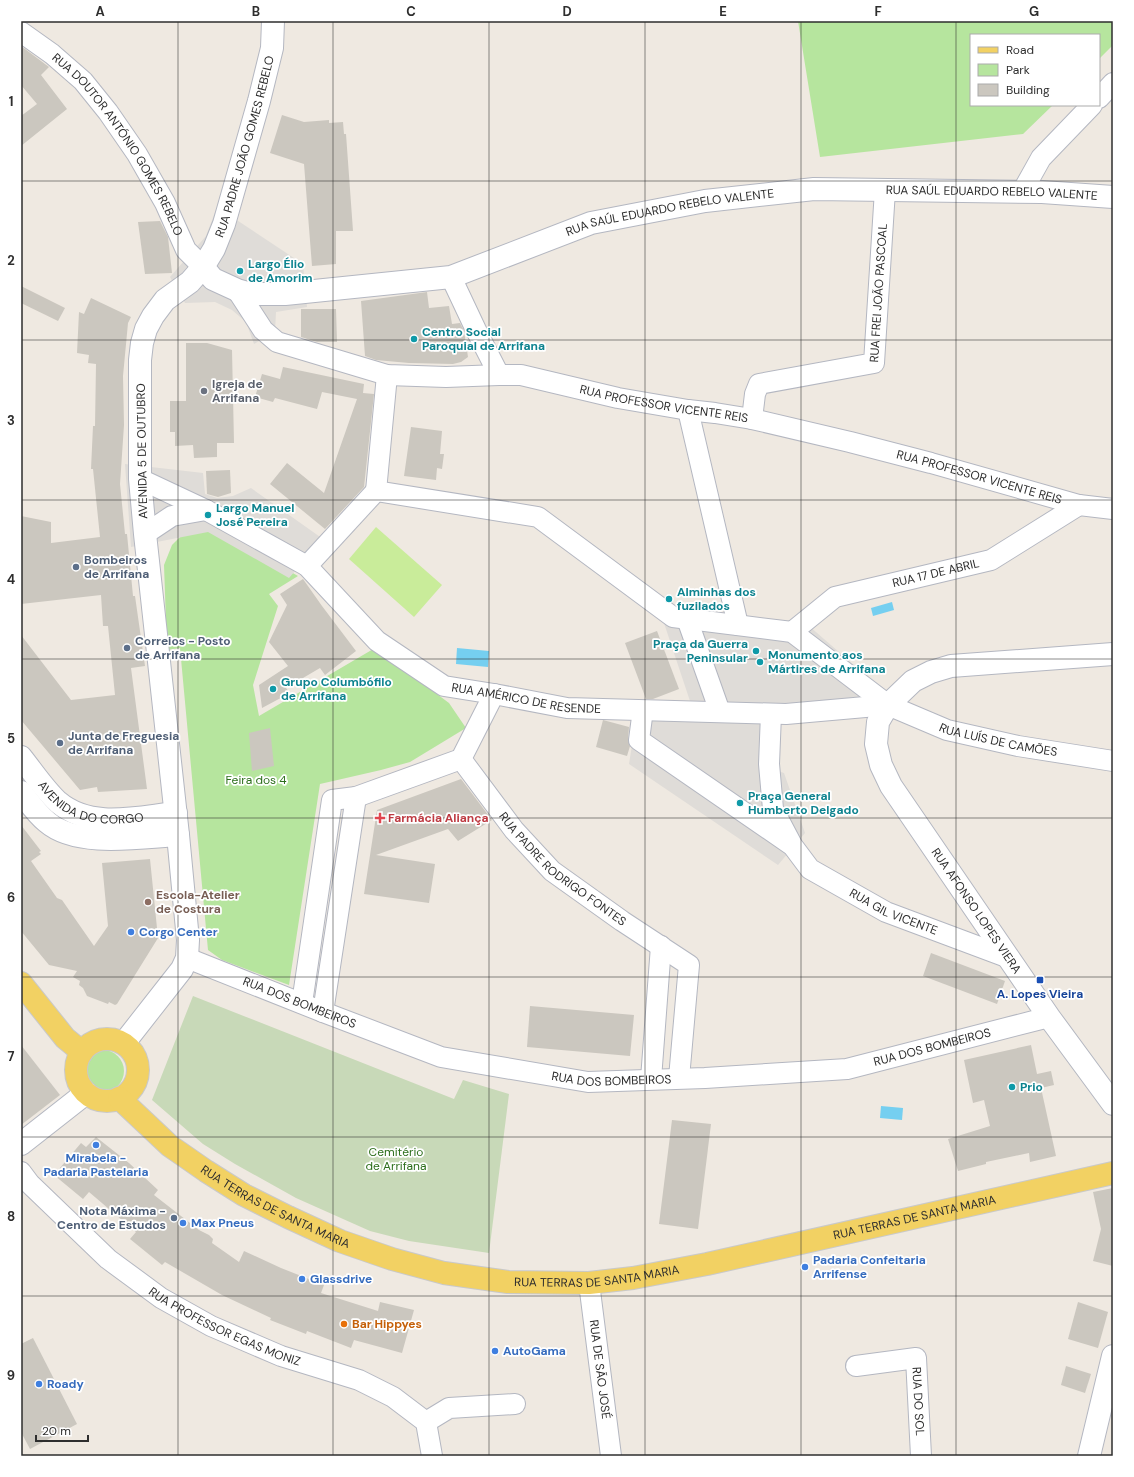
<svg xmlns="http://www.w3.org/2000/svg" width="1134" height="1477" viewBox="0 0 1134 1477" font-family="'DM Sans',sans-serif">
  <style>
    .green { fill: #b6e59e }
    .cemetery { fill: #c8d9b8 }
    .pitch { fill: #c9ec9a }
    .plaza { fill: #dfdcd8 }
    .water { fill: #75cff0 }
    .building { fill: #cbc7bf }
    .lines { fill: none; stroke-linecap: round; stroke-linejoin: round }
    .street-casing { stroke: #b4b7c1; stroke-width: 22 }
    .secondary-casing { stroke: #b4b7c1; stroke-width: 24 }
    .primary-casing { stroke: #c9c9c9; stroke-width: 24 }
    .street { stroke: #fff; stroke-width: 20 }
    .secondary { stroke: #fff; stroke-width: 22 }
    .primary { stroke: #f2d163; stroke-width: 22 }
    .grid { fill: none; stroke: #2e2e2e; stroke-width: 1; stroke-opacity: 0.55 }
    .culture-dot { fill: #0f9aa8; stroke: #fff; stroke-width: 1.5 }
    .worship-dot { fill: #6b7280; stroke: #fff; stroke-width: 1.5 }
    .service-dot { fill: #5c6f8a; stroke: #fff; stroke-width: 1.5 }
    .health-dot { fill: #e0444e; stroke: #fff; stroke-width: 1.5 }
    .education-dot { fill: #8d6e63; stroke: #fff; stroke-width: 1.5 }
    .shop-dot { fill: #3f7fe0; stroke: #fff; stroke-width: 1.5 }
    .transit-dot { fill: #1a4fb4; stroke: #fff; stroke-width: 1.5 }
    .food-dot { fill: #e8710a; stroke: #fff; stroke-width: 1.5 }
    .labels { text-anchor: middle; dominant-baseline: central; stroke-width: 3.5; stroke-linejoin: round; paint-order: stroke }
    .street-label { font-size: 12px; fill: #2e2e2e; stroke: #fff }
    .culture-label { font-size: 12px; font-weight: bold; fill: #0d838f; stroke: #fff; text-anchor: start }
    .worship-label { font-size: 12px; font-weight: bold; fill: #5b616d; stroke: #fff; text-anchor: start }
    .service-label { font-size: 12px; font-weight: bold; fill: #4e5e75; stroke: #fff; text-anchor: start }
    .park-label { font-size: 12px; fill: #2c6e1b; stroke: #fff }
    .health-label { font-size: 12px; font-weight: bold; fill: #be3a42; stroke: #fff; text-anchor: start }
    .education-label { font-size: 12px; font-weight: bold; fill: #785e54; stroke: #fff; text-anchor: start }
    .shop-label { font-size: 12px; font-weight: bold; fill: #366cbe; stroke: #fff; text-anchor: start }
    .transit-label { font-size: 12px; font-weight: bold; fill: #164399; stroke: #fff }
    .food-label { font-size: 12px; font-weight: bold; fill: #c56008; stroke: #fff; text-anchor: start }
    .neatline { fill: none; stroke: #2e2e2e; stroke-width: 1.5 }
    .grid-label { font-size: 13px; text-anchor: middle; font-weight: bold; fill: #2e2e2e }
  </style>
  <rect width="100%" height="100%" fill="#efe9e1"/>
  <g class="green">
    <path d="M798,21H1113V45L1099,59V35H971V105H1053L1023,134L820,157Z"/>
    <path d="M205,525L230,537L298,576L269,594L278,606L253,685L259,716L375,648L449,703L466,728L410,762L381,770L320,784L289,985L222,960L208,950L180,648L167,650L164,565L172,545L189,528Z"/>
    <circle cx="103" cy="1071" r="21"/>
  </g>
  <path class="cemetery" d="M193,996L454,1099L463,1080L509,1094L489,1253L409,1241L370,1231L296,1198L235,1164L203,1144L152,1100Z"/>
  <path class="pitch" d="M376,527L442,585L414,617L349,559Z"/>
  <g class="plaza">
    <path d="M217,207L303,264L307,307L276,312L275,332L254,344L246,322L232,310L215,302L185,303L170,277L206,236Z"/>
    <path d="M125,464L203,473L205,494L217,498L233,496L251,488L323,539L289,578L208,532L131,547Z"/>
    <path d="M801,619L870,679L865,713L779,722L775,770L784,773L805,833L778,865L629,764L638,707H692L663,620L786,624Z"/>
  </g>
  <g class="water">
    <path d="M892,602L894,610L873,616L871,608Z"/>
    <path d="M457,648L489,651L488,667L456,664Z"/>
    <path d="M881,1106L903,1108L902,1120L880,1118Z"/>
  </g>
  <g class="building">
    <path d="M21,46L49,67L41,75L67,109L21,146V116L37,104L21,85Z"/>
    <path d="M282,115L304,122L329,120V123L343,122L344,134H346L353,231H336V264L312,266L304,164L270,153Z"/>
    <path d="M160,221L168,237L172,273L145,274L138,222Z"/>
    <path d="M21,286L65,308L58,321L21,303Z"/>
    <path d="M427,292L429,308L449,306L452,324L460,323L464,331L468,357L461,362L453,364L409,363L376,360L365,356L361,301Z"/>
    <path d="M91,298L131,317L128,323L123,376L124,425L120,484L125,534H127L133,596H135L145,666L131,668L147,789L98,792L97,787L80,790L21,720V635L71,700L115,695L108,626H103L101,595L21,604V516L51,522V543L100,537L93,469H91L93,426H95L96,364L88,363L89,355L77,353L79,312L84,314Z"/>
    <path d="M301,309H336L337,342H317L301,337Z"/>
    <path d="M186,343H207L232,350L234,443H217V457L194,458L193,445L175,446V432H170V401H186Z"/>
    <path d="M283,367L364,384L363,393L374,394L364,487L325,529L270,484L287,463L324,493L357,399L322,392L317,409L275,398L273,402L255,397L262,374L280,379Z"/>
    <path d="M411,427L442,431L440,454H444L442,469L437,468L436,480L404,476Z"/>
    <path d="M230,470L231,493L218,497L207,494L206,471Z"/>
    <path d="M303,579L322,606L356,651L325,675L320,668L286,688L290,693L262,708L259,685L288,666L269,642L287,605L280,594Z"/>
    <path d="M657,631L679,689L653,699H646L625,643Z"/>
    <path d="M603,720L629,727L628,739L630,746L627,756L596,747Z"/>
    <path d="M270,728L274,766L252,771L249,733Z"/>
    <path d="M461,779L492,820L458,841L448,829L376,855L435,864L429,903L364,894L377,810Z"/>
    <path d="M21,825L41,851L39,852L41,854L31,861L57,898L62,900L94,946L108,926L102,863L150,859L158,938L117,1004L115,1005L109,1002L108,1004L87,996L83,988L79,985L80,981L73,977L77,971L49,965L21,931Z"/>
    <path d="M931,953L1005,981L997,1004L923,976Z"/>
    <path d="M530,1006L634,1015L630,1056L527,1047Z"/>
    <path d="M21,1045L60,1095L21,1125Z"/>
    <path d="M1031,1045L1037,1074L1051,1071L1054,1085L1041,1088L1056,1156L1030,1162L1029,1153L986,1162V1164L958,1171L948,1139L990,1126L984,1100L973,1103L964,1060Z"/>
    <path d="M672,1120L711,1124L698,1229L659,1224Z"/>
    <path d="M96,1137L129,1163L158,1190L154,1195L199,1230L209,1235L213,1239L212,1243L239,1262L244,1251L281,1268L324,1285L321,1293L378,1311L380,1302L414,1310L402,1353L354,1340L351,1348L307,1331L306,1334L270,1320L271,1318L222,1295L165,1262L162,1265L130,1239L136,1232L89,1192L83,1199L54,1175L81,1143L86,1147Z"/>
    <path d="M1113,1188V1266L1093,1261L1101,1229L1093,1192Z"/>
    <path d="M1078,1302L1108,1312L1098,1348L1068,1339Z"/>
    <path d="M33,1338L77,1424L30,1449L21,1432V1344Z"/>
    <path d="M1066,1366L1091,1374L1085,1393L1061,1385Z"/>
  </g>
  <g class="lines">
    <g class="street-casing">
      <g id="street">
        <path id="s1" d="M21,32L52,54L83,81L108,112L137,154L165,203L186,250L203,267"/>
        <path d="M1099,98L1113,83"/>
        <path d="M1022,192L1041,158L1092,105"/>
        <path d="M451,277L476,330L499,375"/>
        <path id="s2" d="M237,290L263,330L277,342L387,375L446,377L499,375H521L618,398L688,410L715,413L752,419L850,442L931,463L1079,505L1113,509"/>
        <path d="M688,410L738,625"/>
        <path id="s3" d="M752,419L755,394L759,384L874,363L885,190"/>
        <path id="s4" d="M140,479L206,510L307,566L377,641L444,686L494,694L567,708L786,714L888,705"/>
        <path id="s5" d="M376,491L538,517L673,617L792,632L888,705L947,730L1018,746L1113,761"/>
        <path d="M376,491L387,375"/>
        <path d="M145,534L172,516L206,510"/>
        <path d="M307,566L376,491"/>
        <path d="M687,619L720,712"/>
        <path id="s6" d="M792,632L835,597L991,560L1079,505"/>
        <path id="s7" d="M771,714L769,764L773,809L792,845L810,869L886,912L1009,958"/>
        <path d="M642,717L639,740L790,844"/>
        <path id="s8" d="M461,759L514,830L552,871L622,921L689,965L679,1078"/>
        <path id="s9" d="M187,958L323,1012L441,1057L588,1082L705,1078L847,1069L1049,1017"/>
        <path d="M302,1003L332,800L356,797L461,759L494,694"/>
        <path d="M323,1012L356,797"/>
        <path d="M651,1079L661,946"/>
        <path id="s10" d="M21,1172L30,1184L108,1259L161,1298L211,1326L281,1356L359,1380L393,1397L426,1422L432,1456"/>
        <path id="s11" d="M589,1283L611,1456"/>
        <path id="s12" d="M856,1366L916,1358L921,1456"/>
        <path d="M426,1422L449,1408L515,1404"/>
      </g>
    </g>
    <g class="secondary-casing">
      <g id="secondary">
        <path id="s13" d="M203,267L213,279L237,290L251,294H285L451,277L591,223L705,201L814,189L1042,192L1113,197"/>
        <path id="s14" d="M1113,654L951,666L931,672L913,681L888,705L878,722L876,744L881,765L891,786L1049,1017L1113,1104"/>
        <path id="s15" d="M21,757C33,772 44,789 58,802C91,830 137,817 176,813"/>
        <path d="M21,792C29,802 36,813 47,822C77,848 141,837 178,835"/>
        <path id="s16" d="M124,1043L182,969L187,958L188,940L178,835L145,534L140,479V360L142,343L146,329L153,316L165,300L190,282L203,267L214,249L224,224L259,101L272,48L273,21"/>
        <path d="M21,1144L86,1093"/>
        <path d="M1089,1456L1113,1356"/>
      </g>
    </g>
    <g class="primary-casing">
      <g id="primary">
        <path d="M21,983L65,1038L82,1052"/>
        <circle cx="107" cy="1070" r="31"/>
        <path id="s17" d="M119,1098L170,1146L206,1171L244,1195L288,1217L340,1241L392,1259L444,1273L508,1282L589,1283L633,1278L707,1264L1113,1173"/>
      </g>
    </g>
    <use href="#street" class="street"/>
    <use href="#secondary" class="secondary"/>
    <use href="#primary" class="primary"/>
  </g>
  <path class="grid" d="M178,21V1456M333,21V1456M489,21V1456M645,21V1456M801,21V1456M956,21V1456M21,181H1113M21,340H1113M21,500H1113M21,659H1113M21,818H1113M21,977H1113M21,1137H1113M21,1296H1113"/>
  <g class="culture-dot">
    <circle cx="240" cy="271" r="4"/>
    <circle cx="414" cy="339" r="4"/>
    <circle cx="208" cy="515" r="4"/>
    <circle cx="669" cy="599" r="4"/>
    <circle cx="756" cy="651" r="4"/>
    <circle cx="760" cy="662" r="4"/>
    <circle cx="273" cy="689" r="4"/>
    <circle cx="740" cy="803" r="4"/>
    <circle cx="1012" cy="1087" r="4"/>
  </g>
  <circle class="worship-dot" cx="204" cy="391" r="4"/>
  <g class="service-dot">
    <circle cx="76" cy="567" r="4"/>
    <circle cx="127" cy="648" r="4"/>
    <circle cx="60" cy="743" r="4"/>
    <circle cx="174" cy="1218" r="4"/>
  </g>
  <path class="health-dot" d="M378 812h4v4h4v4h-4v4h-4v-4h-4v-4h4z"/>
  <circle class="education-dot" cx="148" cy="902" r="4"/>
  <g class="shop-dot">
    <circle cx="131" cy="932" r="4"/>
    <circle cx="96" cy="1145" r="4"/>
    <circle cx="183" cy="1223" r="4"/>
    <circle cx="805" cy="1267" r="4"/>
    <circle cx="302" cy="1279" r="4"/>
    <circle cx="495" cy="1351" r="4"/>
    <circle cx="39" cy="1384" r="4"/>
  </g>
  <rect class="transit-dot" x="1036" y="976" width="8" height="8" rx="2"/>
  <circle class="food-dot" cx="344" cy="1324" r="4"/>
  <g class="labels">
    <g class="street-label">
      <text stroke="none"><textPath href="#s1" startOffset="151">RUA DOUTOR ANTÓNIO GOMES REBELO</textPath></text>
      <text stroke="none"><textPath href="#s16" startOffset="952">RUA PADRE JOÃO GOMES REBELO</textPath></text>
      <text stroke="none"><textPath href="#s13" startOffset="811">RUA SAÚL EDUARDO REBELO VALENTE</textPath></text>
      <text stroke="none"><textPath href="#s13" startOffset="487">RUA SAÚL EDUARDO REBELO VALENTE</textPath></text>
      <text stroke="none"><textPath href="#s3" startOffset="223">RUA FREI JOÃO PASCOAL</textPath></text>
      <text stroke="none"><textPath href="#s2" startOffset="461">RUA PROFESSOR VICENTE REIS</textPath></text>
      <text transform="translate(142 451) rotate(-91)">AVENIDA 5 DE OUTUBRO</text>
      <text stroke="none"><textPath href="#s2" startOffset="785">RUA PROFESSOR VICENTE REIS</textPath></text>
      <text stroke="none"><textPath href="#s6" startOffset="159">RUA 17 DE ABRIL</textPath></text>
      <text stroke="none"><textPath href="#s4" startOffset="455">RUA AMÉRICO DE RESENDE</textPath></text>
      <text stroke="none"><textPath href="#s5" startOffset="689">RUA LUÍS DE CAMÕES</textPath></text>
      <text stroke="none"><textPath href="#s15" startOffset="90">AVENIDA DO CORGO</textPath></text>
      <text stroke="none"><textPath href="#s8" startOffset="151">RUA PADRE RODRIGO FONTES</textPath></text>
      <text stroke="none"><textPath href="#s14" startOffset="476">RUA AFONSO LOPES VIERA</textPath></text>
      <text stroke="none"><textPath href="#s7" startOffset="260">RUA GIL VICENTE</textPath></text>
      <text stroke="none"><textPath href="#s9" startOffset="121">RUA DOS BOMBEIROS</textPath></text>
      <text stroke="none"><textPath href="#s9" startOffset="769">RUA DOS BOMBEIROS</textPath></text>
      <text stroke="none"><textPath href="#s9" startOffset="445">RUA DOS BOMBEIROS</textPath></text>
      <text stroke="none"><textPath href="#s17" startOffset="192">RUA TERRAS DE SANTA MARIA</textPath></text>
      <text stroke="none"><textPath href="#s17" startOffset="852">RUA TERRAS DE SANTA MARIA</textPath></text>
      <text stroke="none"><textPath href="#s17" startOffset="528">RUA TERRAS DE SANTA MARIA</textPath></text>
      <text stroke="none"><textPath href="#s10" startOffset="259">RUA PROFESSOR EGAS MONIZ</textPath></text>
      <text stroke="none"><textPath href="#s11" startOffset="87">RUA DE SÃO JOSÉ</textPath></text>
      <text stroke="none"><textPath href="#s12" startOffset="104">RUA DO SOL</textPath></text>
    </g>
    <g class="culture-label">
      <text x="248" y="264">Largo Élio<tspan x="248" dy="14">de Amorim</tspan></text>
      <text x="422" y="332">Centro Social<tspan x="422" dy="14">Paroquial de Arrifana</tspan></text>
      <text x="216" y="508">Largo Manuel<tspan x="216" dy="14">José Pereira</tspan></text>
      <text x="677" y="592">Alminhas dos<tspan x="677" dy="14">fuzilados</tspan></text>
      <text x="748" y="644" text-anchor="end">Praça da Guerra<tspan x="748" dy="14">Peninsular</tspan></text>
      <text x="768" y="655">Monumento aos<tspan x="768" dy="14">Mártires de Arrifana</tspan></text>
      <text x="281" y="682">Grupo Columbófilo<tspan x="281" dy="14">de Arrifana</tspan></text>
      <text x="748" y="796">Praça General<tspan x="748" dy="14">Humberto Delgado</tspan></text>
      <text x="1020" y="1087">Prio</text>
    </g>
    <g class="worship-label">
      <text x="212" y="384">Igreja de<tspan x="212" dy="14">Arrifana</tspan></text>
    </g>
    <g class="service-label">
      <text x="84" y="560">Bombeiros<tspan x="84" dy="14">de Arrifana</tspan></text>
      <text x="135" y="641">Correios - Posto<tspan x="135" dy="14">de Arrifana</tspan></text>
      <text x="68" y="736">Junta de Freguesia<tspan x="68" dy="14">de Arrifana</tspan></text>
      <text x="166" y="1211" text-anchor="end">Nota Máxima -<tspan x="166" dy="14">Centro de Estudos</tspan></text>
    </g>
    <g class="park-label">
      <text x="256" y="780">Feira dos 4</text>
      <text x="396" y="1152">Cemitério<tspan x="396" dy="14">de Arrifana</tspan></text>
    </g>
    <g class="health-label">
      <text x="388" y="818">Farmácia Aliança</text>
    </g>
    <g class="education-label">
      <text x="156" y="895">Escola-Atelier<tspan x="156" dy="14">de Costura</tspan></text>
    </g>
    <g class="shop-label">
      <text x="139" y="932">Corgo Center</text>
      <text x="96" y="1158" text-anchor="middle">Mirabela -<tspan x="96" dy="14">Padaria Pastelaria</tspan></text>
      <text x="191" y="1223">Max Pneus</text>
      <text x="813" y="1260">Padaria Confeitaria<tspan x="813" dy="14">Arrifense</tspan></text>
      <text x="310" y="1279">Glassdrive</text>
      <text x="503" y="1351">AutoGama</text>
      <text x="47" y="1384">Roady</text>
    </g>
    <g class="transit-label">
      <text x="1040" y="994">A. Lopes Vieira</text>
    </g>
    <g class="food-label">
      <text x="352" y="1324">Bar Hippyes</text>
    </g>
  </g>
  <rect width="1134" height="1477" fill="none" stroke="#ffffff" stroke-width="44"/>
  <rect x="970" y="34" width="130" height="72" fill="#ffffff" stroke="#ababab"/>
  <rect x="978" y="47" width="20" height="6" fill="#f2d163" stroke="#ababab"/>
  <text x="1006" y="54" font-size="12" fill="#2e2e2e">Road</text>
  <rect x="978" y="64" width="20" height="12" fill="#b6e59e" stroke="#ababab"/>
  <text x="1006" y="74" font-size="12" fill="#2e2e2e">Park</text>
  <rect x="978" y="84" width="20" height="12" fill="#cbc7bf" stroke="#ababab"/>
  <text x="1006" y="94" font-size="12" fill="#2e2e2e">Building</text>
  <path d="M36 1435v6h52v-6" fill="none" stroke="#2e2e2e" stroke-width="2"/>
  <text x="42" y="1435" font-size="12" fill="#2e2e2e" stroke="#ffffff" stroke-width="3" paint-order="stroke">20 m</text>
  <rect x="22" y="22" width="1090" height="1433" class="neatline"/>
  <g class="grid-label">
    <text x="100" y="16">A</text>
    <text x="256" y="16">B</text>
    <text x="411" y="16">C</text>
    <text x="567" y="16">D</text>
    <text x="723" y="16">E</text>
    <text x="878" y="16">F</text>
    <text x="1034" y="16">G</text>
    <text x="11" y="106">1</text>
    <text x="11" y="265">2</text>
    <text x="11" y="425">3</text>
    <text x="11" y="584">4</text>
    <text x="11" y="743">5</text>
    <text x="11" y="902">6</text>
    <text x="11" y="1061">7</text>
    <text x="11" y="1221">8</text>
    <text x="11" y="1380">9</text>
  </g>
</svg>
